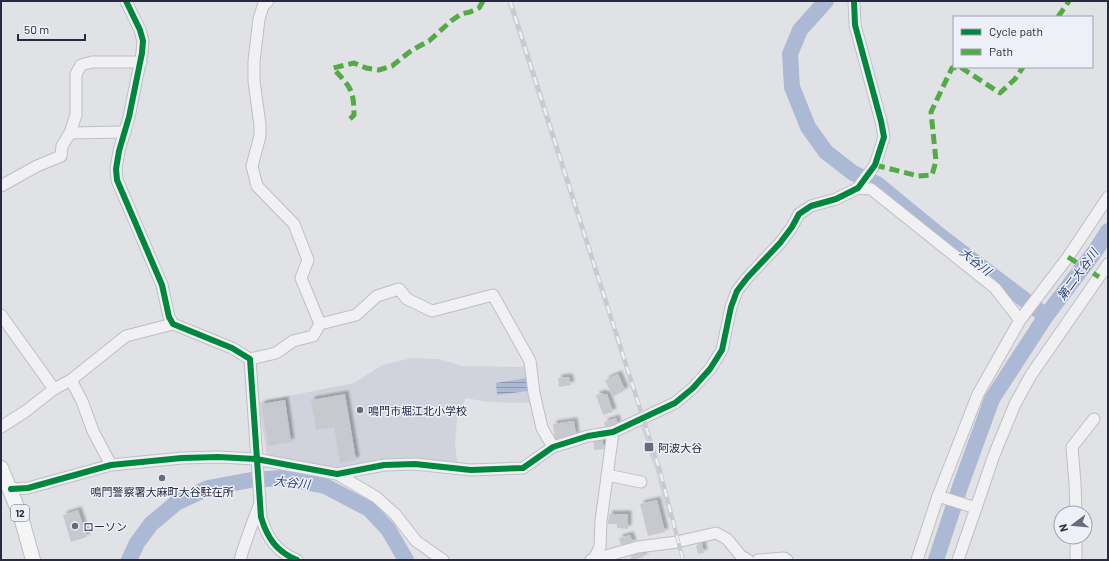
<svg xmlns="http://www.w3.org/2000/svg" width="1109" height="561" viewBox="0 0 1109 561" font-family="Barlow,'Noto Sans JP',sans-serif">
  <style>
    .built { fill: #d1d3dc }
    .water { fill: url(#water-rules) }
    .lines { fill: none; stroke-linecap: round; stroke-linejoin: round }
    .river { stroke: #acb9d5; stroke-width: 16 }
    .building { fill: #c8c9cf; filter: url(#shadow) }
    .minor-casing { stroke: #bebfc4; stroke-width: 13 }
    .major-casing { stroke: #bcbfc4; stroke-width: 16 }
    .minor { stroke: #f1f1f3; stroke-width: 11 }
    .major { stroke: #f5f5f6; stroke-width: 14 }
    .rail-casing { stroke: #c9cacf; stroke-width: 4 }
    .rail { stroke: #eef0f7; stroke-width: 2.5; stroke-dasharray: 8; stroke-linecap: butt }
    .quiet { stroke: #53ab46; stroke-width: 5; stroke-dasharray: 10 5; stroke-linecap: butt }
    .cycleway-casing { stroke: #eef0f7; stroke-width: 8 }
    .cycleway { stroke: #00873e; stroke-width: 6 }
    .poi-dot { fill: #676b7b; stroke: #eef0f7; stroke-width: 1.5 }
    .labels { text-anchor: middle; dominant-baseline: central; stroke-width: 3; stroke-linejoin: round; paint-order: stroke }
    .shield { fill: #eef0f7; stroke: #626678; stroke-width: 1 }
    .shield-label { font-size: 10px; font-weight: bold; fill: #262b42 }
    .poi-label { font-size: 11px; fill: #262b42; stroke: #eef0f7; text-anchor: start }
    .water-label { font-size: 12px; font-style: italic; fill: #2b417a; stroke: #eef0f7 }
  </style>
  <defs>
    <pattern id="water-rules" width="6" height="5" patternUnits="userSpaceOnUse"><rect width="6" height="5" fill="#acb9d5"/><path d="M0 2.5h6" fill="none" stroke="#8c97ae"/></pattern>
    <filter id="shadow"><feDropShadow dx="3.5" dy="-3.5" stdDeviation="1" flood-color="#0004"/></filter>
  </defs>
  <rect width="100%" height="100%" fill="#e1e2e6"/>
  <g class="built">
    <path d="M507,1H513L643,411L662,470L685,560H681L670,517L668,518L656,472L649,452H647L645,445L647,444L641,427L643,426Z"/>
    <path d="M412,358L438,359L463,366L525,367L533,403L487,402L466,398L457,418L455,444L458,467L402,459L336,468L267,456L258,402L354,383L382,365Z"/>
  </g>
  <path class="water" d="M526,378L528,391L497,395L496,383Z"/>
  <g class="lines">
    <g class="river">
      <path d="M826,1L800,30L790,54L792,87L808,127L826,152L853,173L877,184L939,235L1046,316"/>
      <path d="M129,560L137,543L151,524L176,503L208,488L251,480L284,478L325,486L369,509L388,529L406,560"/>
      <path d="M936,560L960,487L992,399L1046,316L1096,250L1108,231"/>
    </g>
  </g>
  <g class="building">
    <path d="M618,374L625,390L613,397L605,380Z"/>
    <path d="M569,377L571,385L559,387L558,378Z"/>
    <path d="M603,393L604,395L607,394L613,412L603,415L596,395Z"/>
    <path d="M345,394L356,460L340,463L334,427L316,430L311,400Z"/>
    <path d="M285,400L291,442L268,446L261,404Z"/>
    <path d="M616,418L618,425L606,429L604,422Z"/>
    <path d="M574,421L576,436L555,439L553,424Z"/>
    <path d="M601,436L604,449L594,450L593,437Z"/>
    <path d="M657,500L665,532L648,536L640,504Z"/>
    <path d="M78,510L87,537L71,542L63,515Z"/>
    <path d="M609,514H628V529L617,528V524H608Z"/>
    <path d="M630,535L633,543L621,546L619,538Z"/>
    <path d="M702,543L704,553L698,554L696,545Z"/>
    <path d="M642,549L644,557L631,560L630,551Z"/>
  </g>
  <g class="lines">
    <g class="minor-casing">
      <g id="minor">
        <path d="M126,1L140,30L143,41L142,53L129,117L119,151L116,169L117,180L162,285L169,317L173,324L232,348L250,359L261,517C267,538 277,552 297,560"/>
        <path d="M268,1L263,6L259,19L254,61V81L260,125V136L252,166L257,186L294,224L308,260L301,278L320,324"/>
        <path d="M70,133L125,132"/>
        <path d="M1,186L37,166L61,156L62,146L70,133L76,115V74L81,65L92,62H141"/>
        <path d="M858,188L871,189L995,288L1020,320"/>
        <path d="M1,315L54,389"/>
        <path d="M250,359L276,353L293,341L313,336L320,324L356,315L377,296L399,289L407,299L432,311L493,295L530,361L534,393L542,428L553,447"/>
        <path d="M71,380L82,401L93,431L111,465"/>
        <path d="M1,427L26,411L54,389L71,380L126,336L173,324"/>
        <path d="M337,474L376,497L395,514L416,541L443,560"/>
        <path d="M607,475L641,482"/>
        <path d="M11,489L28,488L111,465L182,458L218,457L256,459L337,474L384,465L415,464L471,470L523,468L553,447L588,436L613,432L675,403L693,388L710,369L722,350L731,307L737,291L747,278L780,243L792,227L799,214L811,206L836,199L858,188L875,165L884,137L881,121L855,25L854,1"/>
        <path d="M938,496L976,508L994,455L1015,404L1031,375L1108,264"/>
        <path d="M1076,513L1075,483L1072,447L1094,419"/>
        <path d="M681,541L716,533L727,539L741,556L748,560"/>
        <path d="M594,559L600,547L601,521L613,432"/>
        <path d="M240,560C245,542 252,524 259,506"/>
        <path d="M591,560L638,547L677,542"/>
        <path d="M758,560L784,558L787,560"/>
        <path d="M917,560L938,496L978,394L1020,320L1068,257L1108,197"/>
        <path d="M958,560L976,508"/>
        <path d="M1076,560V537"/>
      </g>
    </g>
    <g class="major-casing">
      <path id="major" d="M1,468L21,517L33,560"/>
    </g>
    <use href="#minor" class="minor"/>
    <use href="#major" class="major"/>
    <g class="rail-casing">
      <path id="rail" d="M510,1L660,471L683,560"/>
    </g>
    <use href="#rail" class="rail"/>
    <g class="quiet">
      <path d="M1058,17L1069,1"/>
      <path d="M350,119L354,115C354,89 350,87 333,68L354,63L366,68L379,70L392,66L412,50L429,41L451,21L461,14L470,12L479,8L483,1"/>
      <path d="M875,165L918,176L932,175L936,161L931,112L952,68L960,67L1000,93L1015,79L1023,67"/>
      <path d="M1068,257L1099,277"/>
    </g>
    <g class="cycleway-casing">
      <g id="cycleway">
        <path d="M126,1L140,30L143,41L142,53L129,117L119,151L116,169L117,180L162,285L169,317L173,324L232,348L250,359L261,517C267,538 277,552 297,560"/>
        <path d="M11,489L28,488L111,465L182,458L218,457L256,459L337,474L384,465L415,464L471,470L523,468L553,447L588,436L613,432L675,403L693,388L710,369L722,350L731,307L737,291L747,278L780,243L792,227L799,214L811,206L836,199L858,188L875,165L884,137L881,121L855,25L854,1"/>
      </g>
    </g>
    <use href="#cycleway" class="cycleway"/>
  </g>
  <g class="poi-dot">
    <circle cx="360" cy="410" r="4"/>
    <rect x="644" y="442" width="10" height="10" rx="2"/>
    <circle cx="162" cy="478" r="4"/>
    <circle cx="75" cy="526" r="4"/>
  </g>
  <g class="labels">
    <rect class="shield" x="11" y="505" width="18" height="16" rx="3"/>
    <g class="shield-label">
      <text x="20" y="513">12</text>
    </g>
    <g class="poi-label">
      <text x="368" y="410">鳴門市堀江北小学校</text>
      <text x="658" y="447">阿波大谷</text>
      <text x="162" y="491" text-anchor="middle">鳴門警察署大麻町大谷駐在所</text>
      <text x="83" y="526">ローソン</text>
    </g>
    <g class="water-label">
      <text transform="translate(976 261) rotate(38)">大谷川</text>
      <text transform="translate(1077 274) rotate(-54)">第二大谷川</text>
      <text transform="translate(292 482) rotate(6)">大谷川</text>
    </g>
  </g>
  <rect width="1109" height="561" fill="none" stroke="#262b42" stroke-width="4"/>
  <rect x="953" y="16" width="140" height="52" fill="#eef0f7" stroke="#9ea1af"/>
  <rect x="961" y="29" width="20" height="6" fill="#00873e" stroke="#9ea1af"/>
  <text x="989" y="36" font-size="12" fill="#262b42">Cycle path</text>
  <rect x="961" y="49" width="20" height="6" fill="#53ab46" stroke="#9ea1af"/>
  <text x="989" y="56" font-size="12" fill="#262b42">Path</text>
  <g transform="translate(1073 525) rotate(254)"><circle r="19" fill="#eef0f7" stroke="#9ea1af"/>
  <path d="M0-3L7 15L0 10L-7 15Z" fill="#676b7b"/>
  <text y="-6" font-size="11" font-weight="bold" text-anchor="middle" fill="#262b42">N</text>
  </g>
  <path d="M18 34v6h67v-6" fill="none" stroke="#262b42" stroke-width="2"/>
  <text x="24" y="34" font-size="12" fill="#262b42" stroke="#eef0f7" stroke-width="3" paint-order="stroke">50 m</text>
</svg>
